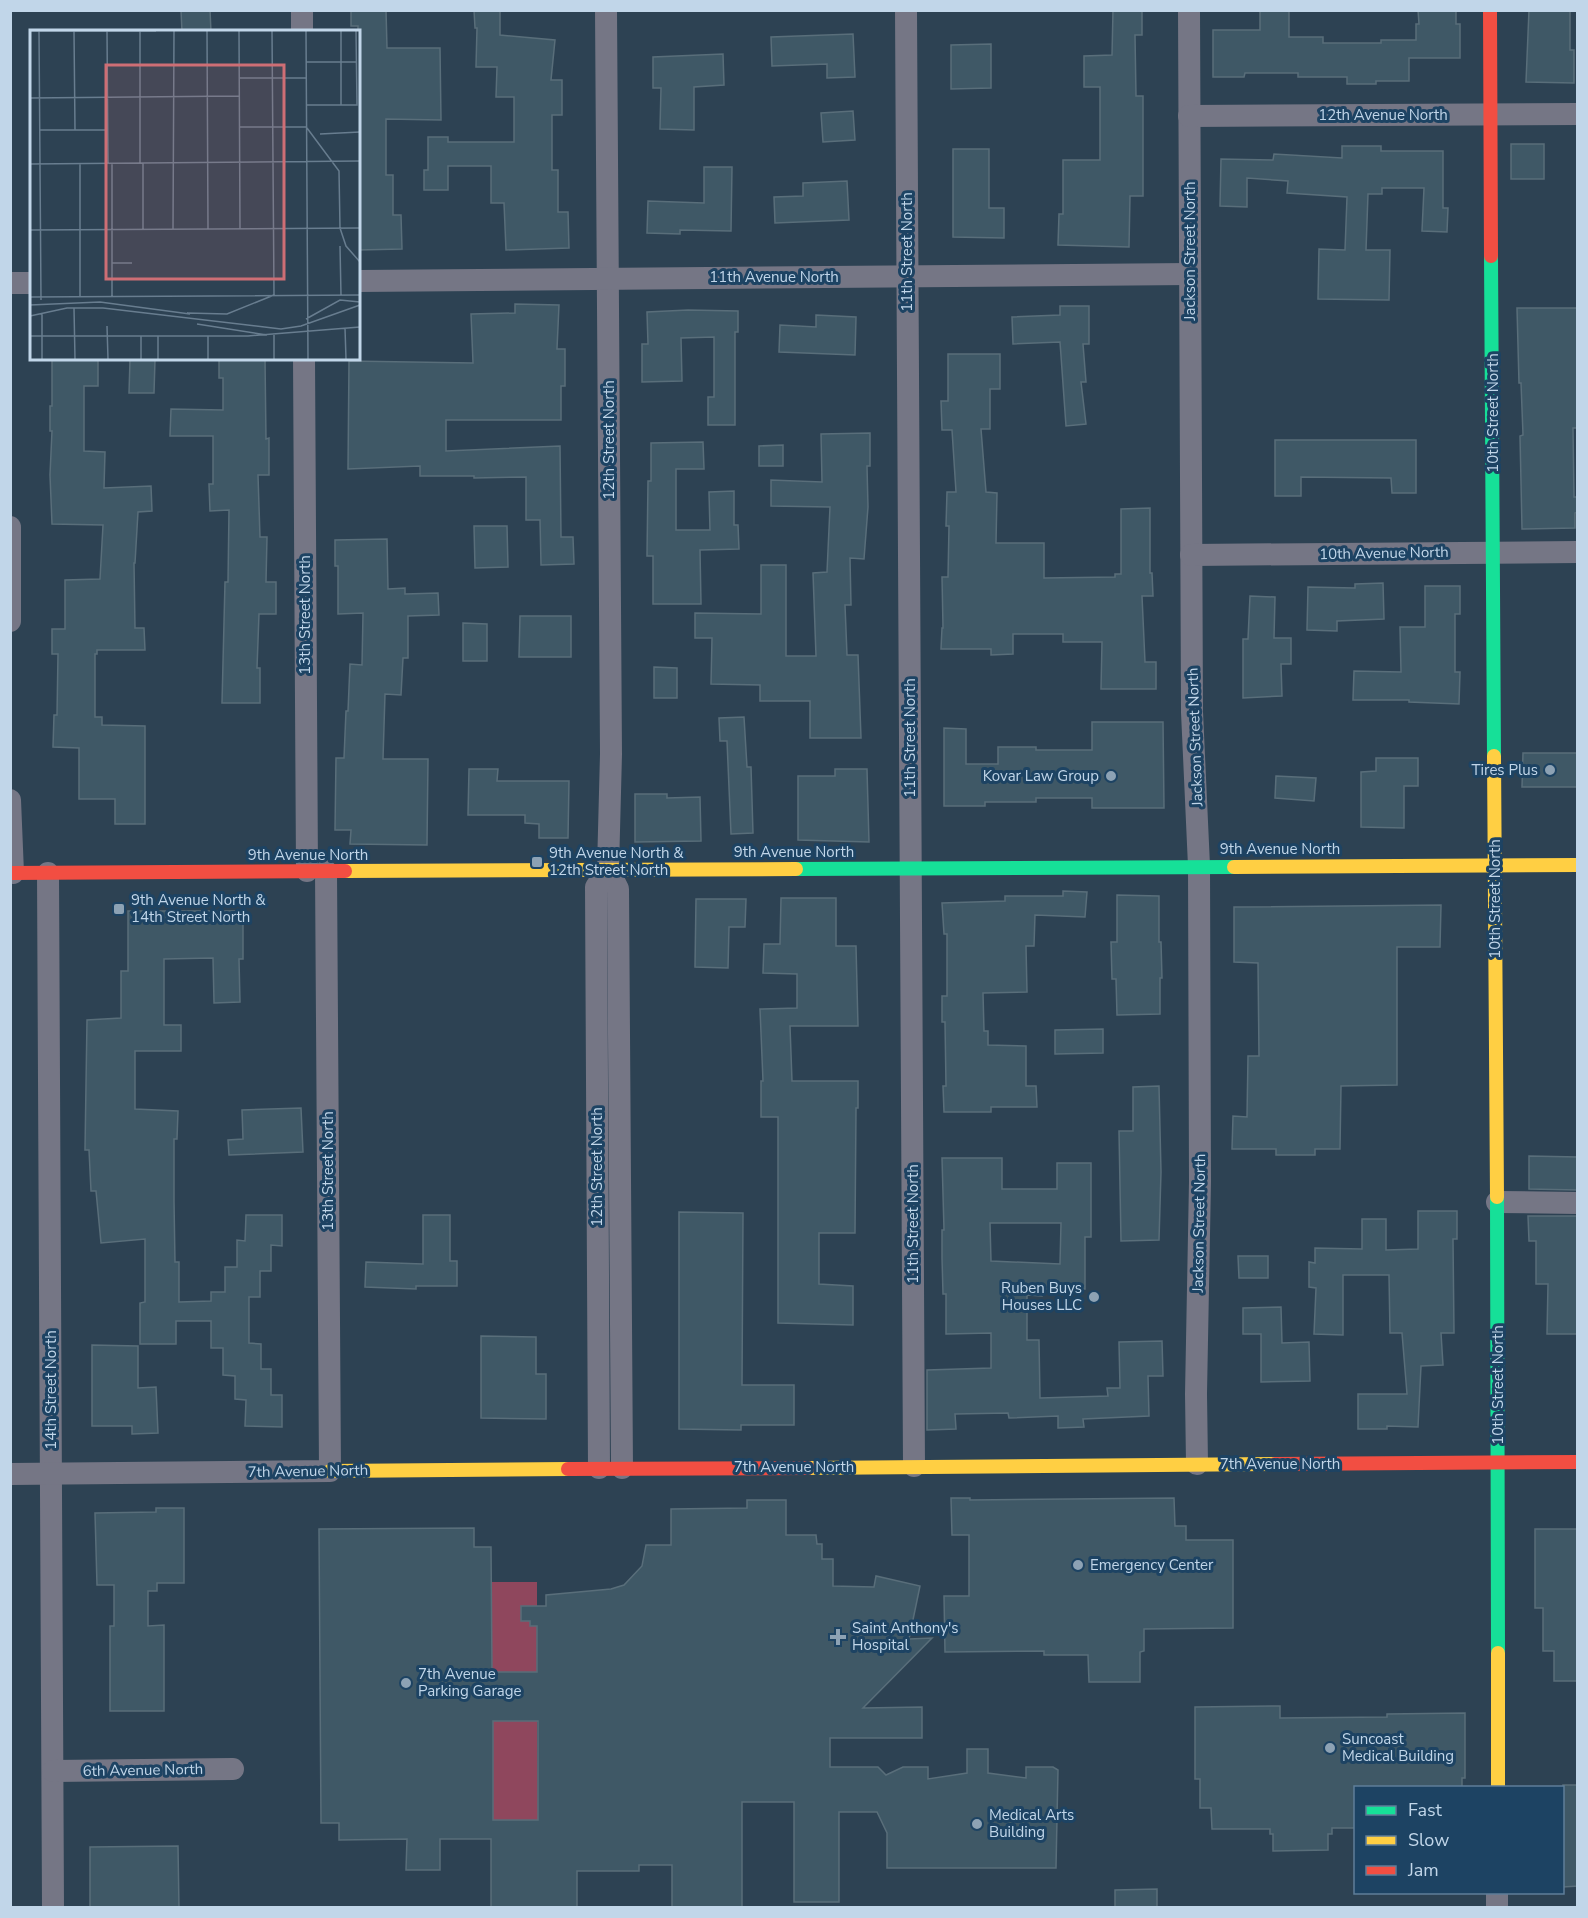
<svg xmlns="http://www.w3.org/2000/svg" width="1588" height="1918" viewBox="0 0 1588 1918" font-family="'Nunito Sans',sans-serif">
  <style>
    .green { fill: #8f475d }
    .building { fill: #3f5866; stroke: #596e7a; stroke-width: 1.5; fill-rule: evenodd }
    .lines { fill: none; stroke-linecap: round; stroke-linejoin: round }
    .street { stroke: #757685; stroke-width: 22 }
    .fast { stroke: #16e098; stroke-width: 14 }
    .slow { stroke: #ffcf43; stroke-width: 14 }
    .jam { stroke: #f24e42; stroke-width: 14 }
    .poi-dot { fill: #8da2b4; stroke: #1d4363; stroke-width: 2 }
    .labels { text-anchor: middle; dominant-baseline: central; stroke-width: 6; stroke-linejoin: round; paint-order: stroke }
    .street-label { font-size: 15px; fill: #c1d6e9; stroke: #1d4363 }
    .poi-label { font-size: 15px; fill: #c1d6e9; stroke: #1d4363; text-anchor: start }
    .inset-road { fill: none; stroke: #687d8f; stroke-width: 1.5 }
    .view { fill: #ce6e75; fill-opacity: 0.15; stroke: #ce6e75; stroke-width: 3 }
    .inset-edge { fill: none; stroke: #c1d6e9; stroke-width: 3 }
  </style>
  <rect width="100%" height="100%" fill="#2d4253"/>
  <g class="green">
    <path d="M491,1582H537V1606H522L521,1621H530V1626H537V1672H492Z"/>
    <path d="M521,1695H537L538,1820H493V1713L505,1721H521Z"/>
  </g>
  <g class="building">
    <path d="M181,10H210L211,32H182Z"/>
    <path d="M351,10H386L387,48H440L441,120L386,119V175H393V215H401L402,249L358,250V26H351Z"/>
    <path d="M474,10H500V35L555,40L551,80H562V115H552V170H558V212H568L569,248L506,250L504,203H491V166H448V190H424V170H428V137H448V142H514V97H496L497,67H476L477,28H475Z"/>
    <path d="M1113,10H1142V35H1135L1136,96H1143V196H1130L1129,247L1058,245L1059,214H1063V160H1100V87H1084V56L1112,55Z"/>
    <path d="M1260,10H1289V37H1323V43H1381V40H1416V24H1419L1418,10H1456V24H1460V58H1409V81H1376V84H1347V77H1298V73H1245L1244,77H1213V30H1260Z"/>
    <path d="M1529,10H1570V50H1574V83L1526,82Z"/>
    <path d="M853,34L855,77L827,78V64L772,66L771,37Z"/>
    <path d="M991,44V88L951,89V45Z"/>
    <path d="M723,54L724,85L694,87V130L660,129L661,88H653V57Z"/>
    <path d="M853,111L855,140L823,142L821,113Z"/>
    <rect x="1511" y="144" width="33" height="35"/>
    <path d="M1342,146H1381V151H1443V208H1448L1447,232L1422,231L1424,188H1382V194H1368L1366,250H1390L1389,300L1318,299L1319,249L1345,250L1347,197L1287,193L1288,181L1247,178V207L1220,206L1221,159L1273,160L1274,154L1342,158Z"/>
    <path d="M953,149H989V208H1004V238L953,237Z"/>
    <path d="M704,167H732L731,231L680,230V234L647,233L648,201L704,203Z"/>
    <path d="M847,181L849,220L775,223L774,197L803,196V183Z"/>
    <path d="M515,304L559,305L557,349H565V386H561V420H446V451L560,446L561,537H573L574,564L541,565L540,520H526V477L474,478V476H420V466L348,469L349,361L473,363L471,314L515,313Z"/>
    <path d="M1060,306H1089V344H1083L1086,382H1081L1086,424L1066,426L1060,342L1013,344L1012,317L1060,315Z"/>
    <path d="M1517,308H1578V428H1573L1574,497H1578V512L1575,513V528L1522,529L1520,436L1523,435L1521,383H1519Z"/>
    <path d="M688,310L738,311V332H735V425H708V397H714V337L681,338L682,381L642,382V344H648L647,312Z"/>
    <path d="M816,315L856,317L855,355L779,352L780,325L816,327Z"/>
    <path d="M948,354H1000V389H990V429H981L986,492L997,493L996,543H1044V578L1115,577V574H1121V509L1150,508V573H1152L1153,596H1142L1145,662H1156V689H1101L1102,642H1063V634H1013V654L991,655V649H941L942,628H943L942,577H948L949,526H946L947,492H956L952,430H942L941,401H948Z"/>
    <path d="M52,358H98V386H84V451L105,452L104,488L151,486L152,511L138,512L135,563H134L135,628H144L145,650H97V654H95V717H102V725L145,726V824H115V799H79V748L53,747L54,715H57L58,654H52V629H65V580L100,579L103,525L52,524L50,475L52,431H50V406H52Z"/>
    <path d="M219,358H265L266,439L269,438V475H258L260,537H267L266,582H276V614H259L257,668H260V703H222L225,582H228L229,510L210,511L209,484H213V436H170L171,409L223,410V378H219Z"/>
    <path d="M130,360H155L154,393H129Z"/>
    <path d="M870,433V466H867L868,507L864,559L850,558L851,605H845L847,655H858L861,738H810V701H760V685L711,684L712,638H695V613L761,614V565H786V656H816L813,573L827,572L830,507L771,506V480L822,482L821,434Z"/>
    <path d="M1275,440H1416V493H1392L1391,478L1301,477V496H1275Z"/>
    <path d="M703,442L704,469H676V530H710L709,492L734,491V525H738L739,549L700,550L701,604H653V556H647L648,481H651V443Z"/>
    <path d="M783,445V466H759V446Z"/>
    <path d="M474,526H507L508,567L475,568Z"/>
    <path d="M387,539L388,589L405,588V594L438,593L439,615L408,616V658H403L401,695L385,694L383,759H428L427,845L350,844L351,830H335L336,758H344L346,711H348L350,664L362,665L363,613L338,614V566H335V540Z"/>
    <path d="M1383,583L1384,619L1337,621V631L1307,630L1308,587L1355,588V584Z"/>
    <path d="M1425,586H1460V614H1455V672H1460L1459,704L1409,702V700H1353L1354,671L1401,672L1400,627H1425Z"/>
    <path d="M1250,596L1275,597L1274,638H1291V664H1281L1282,696L1243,698V639H1248Z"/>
    <path d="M520,616H571V657H519Z"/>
    <path d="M463,623L487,624V661H463Z"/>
    <path d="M654,667L677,668V698H654Z"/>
    <path d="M744,717L747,767H751L753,833L731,834L727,741H720L719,718Z"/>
    <path d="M1092,722H1163L1164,808H1092V798H1036V802H985V806H944V728L966,729V764H998V747H1036V750H1092Z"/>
    <path d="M1523,753H1578V787H1522Z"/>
    <path d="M1376,758H1418V786H1404V828L1361,827V772L1376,771Z"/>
    <path d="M469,769H498L497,781H569L568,838H539V824L525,823V815H468Z"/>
    <path d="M835,769H867L869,842L798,840V776H835Z"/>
    <path d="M1276,776L1316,778L1314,801L1275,798Z"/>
    <path d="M635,794H667V798L700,797L701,841L635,842Z"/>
    <path d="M1063,891L1087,892L1085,917L1035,915L1034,946H1026L1027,992L983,993L984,1031H988V1045L1026,1046V1086H1036L1037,1107H991V1112H944L943,1086H946L945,1022H942V996H947V934H944L942,903L1005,901V896H1063Z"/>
    <path d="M1117,895L1159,896V942H1161L1162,978H1160V1014L1117,1015L1116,979H1112L1111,942H1117Z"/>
    <path d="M781,898H836V946H856L858,1026H790L792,1081H858V1108H856L855,1233H819V1284L853,1286V1325L778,1323V1117H761V1081H763L760,1009L797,1008V974L763,973L764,944H780Z"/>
    <path d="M696,899H746L745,927H729L728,968L695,967Z"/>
    <path d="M1441,905L1440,947H1397V1085L1341,1086L1340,1149H1315V1155H1276V1149H1232L1233,1116L1247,1117L1248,1056H1259L1258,963L1234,962V907Z"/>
    <path d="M128,911H243V959H239L240,1002L214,1003L213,958L164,959V1025H181V1051H135V1109L178,1111L177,1139H174V1201L175,1262H179V1302L211,1301V1292H225V1267H237V1240L245,1241L246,1215H282V1246L271,1245V1271H260V1297H249V1343L261,1344V1369H271V1395H282V1427L245,1426L246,1400L235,1399V1376L223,1375V1348H211V1321H176V1344H140V1303L145,1302V1239L101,1243L96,1191H91L89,1150H85L87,1020L121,1018V971H128Z"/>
    <path d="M1103,1029V1053L1055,1054V1030Z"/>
    <path d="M1159,1086L1161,1172L1159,1240L1121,1241L1119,1131H1133V1087Z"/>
    <path d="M301,1108L303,1152L229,1155L228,1140L243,1139L242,1110Z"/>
    <path d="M1529,1156L1578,1157V1190L1529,1189Z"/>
    <path d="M942,1158H1002V1189H1057V1163H1091V1237H1085V1289H1042V1296L1027,1295V1340H1039L1040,1398L1108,1396L1107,1388H1120L1119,1342L1162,1341L1163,1376H1148L1149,1416L1083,1419L1084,1427L1058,1428V1416L1009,1418L1008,1413L955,1414L956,1429L927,1430V1370L991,1368V1333L946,1334V1294H943L942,1258V1230H944ZM990,1223H1061L1060,1264L991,1261Z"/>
    <path d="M1418,1211H1457V1239H1453L1454,1333H1441L1443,1365L1421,1366L1418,1427L1387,1426V1429H1358V1394H1407L1402,1333H1390L1389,1275H1343V1335L1314,1334L1316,1288L1309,1287V1262L1315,1263V1248L1362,1249V1219H1386V1250L1418,1249Z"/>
    <path d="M679,1212L743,1213L742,1385H794V1425H741V1430L679,1429Z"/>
    <path d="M423,1215H450V1261H457V1286H416V1289L365,1287L366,1262L423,1264Z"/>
    <path d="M1528,1216H1578V1334H1547L1548,1284H1536V1241H1529Z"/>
    <path d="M1238,1256H1268V1278H1239Z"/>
    <path d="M1281,1307L1282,1343L1309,1342L1310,1381L1261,1382V1334H1243V1308Z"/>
    <path d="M481,1336L536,1337V1374H546V1419L481,1418Z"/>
    <path d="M92,1345L138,1346V1388L156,1387L158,1433L132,1434V1426H92Z"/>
    <path d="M951,1498H970V1500L1174,1498L1175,1526H1186V1540H1233V1628L1144,1629V1651L1140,1652V1682H1089L1088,1655H1044V1651L945,1652L944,1596H969V1535H952Z"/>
    <path d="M747,1500H786V1535H816L817,1544H822V1559H833V1586L874,1587L876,1576L920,1586L909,1639L932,1638L863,1708L922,1707V1738H830V1767H878L886,1775L903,1767H928V1779L967,1773V1749H988V1773L1026,1778V1767H1053L1058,1770L1056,1868H887V1833L877,1812H839V1902H794V1802H742V1908H672V1865H639V1871H577V1908H491V1839H440V1870H406L407,1839L339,1840V1823H321L319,1529L474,1528V1547H491L492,1672H537V1626H530V1621H521V1606H546V1595L611,1589L624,1585L642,1566L646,1545H671V1509L747,1508ZM493,1721H538V1820H493Z"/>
    <path d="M156,1508H184V1583H157V1591H148V1626L164,1625V1711H110V1626H114V1585H97L95,1513L156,1512Z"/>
    <path d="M1535,1529H1578V1681H1554V1651H1543V1608H1535Z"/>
    <path d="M1280,1706V1718L1387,1717V1714L1465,1713V1778H1462V1788H1356V1828H1332V1834H1328V1850L1273,1851V1834H1270V1829H1212L1211,1808H1200V1779H1195V1707Z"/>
    <path d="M1563,1785H1578V1886L1563,1887Z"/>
    <path d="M178,1846L179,1908H90V1847Z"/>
    <path d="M1157,1889V1908H1115V1890Z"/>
  </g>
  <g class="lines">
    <g class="street">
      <path d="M302,10V32"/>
      <path d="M606,10L611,754L608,869L618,889L622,1468"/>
      <path d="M906,10L914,1466"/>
      <path d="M1189,10L1192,712L1199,866L1200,1181L1196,1394L1197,1464"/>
      <path d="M1189,116L1578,114"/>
      <path d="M358,281L1190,274"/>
      <path d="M10,283H32"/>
      <path d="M304,358L307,871"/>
      <path d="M10,527V621"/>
      <path d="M1191,555L1578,552"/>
      <path d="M10,800L13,873"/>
      <path d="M48,873L53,1908"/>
      <path d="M1497,1202L1578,1203"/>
      <path d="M599,1468L596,887L608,869"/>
      <path d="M10,1474L330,1471L326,871"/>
      <path d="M53,1771L233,1769"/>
      <path d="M1497,1908V1892"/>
    </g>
    <g class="fast">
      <path d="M1491,256L1494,756"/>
      <path d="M796,869L1234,867"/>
      <path d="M1497,1197L1498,1653"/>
    </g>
    <g class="slow">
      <path d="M1494,756L1497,1197"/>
      <path d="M1234,867L1578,865"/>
      <path d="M345,871L796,869"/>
      <path d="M808,1468L1275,1464"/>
      <path d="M330,1471L568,1469"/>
      <path d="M1498,1653V1788"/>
    </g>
    <g class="jam">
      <path d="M1490,10L1491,256"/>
      <path d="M10,873L345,871"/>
      <path d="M1275,1464L1578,1462"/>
      <path d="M568,1469L808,1468"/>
    </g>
  </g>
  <g class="poi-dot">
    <circle cx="1550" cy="770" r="6"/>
    <circle cx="1111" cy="776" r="6"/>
    <rect x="531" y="856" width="12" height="12" rx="3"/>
    <rect x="113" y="903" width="12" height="12" rx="3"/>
    <circle cx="1094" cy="1297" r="6"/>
    <circle cx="1078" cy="1565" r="6"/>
    <path d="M835 1628h6v6h6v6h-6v6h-6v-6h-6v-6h6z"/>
    <circle cx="406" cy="1683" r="6"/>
    <circle cx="1330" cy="1748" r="6"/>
    <circle cx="977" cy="1824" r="6"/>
  </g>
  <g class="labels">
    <g class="street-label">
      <text x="1383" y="115">12th Avenue North</text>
      <text transform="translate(1190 251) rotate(-90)">Jackson Street North</text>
      <text transform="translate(907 252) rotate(-90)">11th Street North</text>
      <text x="774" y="277">11th Avenue North</text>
      <text transform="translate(1493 413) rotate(-90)">10th Street North</text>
      <text transform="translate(609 440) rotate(-90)">12th Street North</text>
      <text transform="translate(1384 553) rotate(-1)">10th Avenue North</text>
      <text transform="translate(305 615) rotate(-90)">13th Street North</text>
      <text transform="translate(1195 737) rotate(-92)">Jackson Street North</text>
      <text transform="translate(910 738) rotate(-90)">11th Street North</text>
      <text x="1280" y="849">9th Avenue North</text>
      <text x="794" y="852">9th Avenue North</text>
      <text x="308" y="855">9th Avenue North</text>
      <text transform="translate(1495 899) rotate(-90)">10th Street North</text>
      <text transform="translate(597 1167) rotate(-90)">12th Street North</text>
      <text transform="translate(328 1171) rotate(-90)">13th Street North</text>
      <text transform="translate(1199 1223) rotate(-89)">Jackson Street North</text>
      <text transform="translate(913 1224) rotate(-90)">11th Street North</text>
      <text transform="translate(1498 1385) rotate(-90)">10th Street North</text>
      <text transform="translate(51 1390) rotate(-90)">14th Street North</text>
      <text x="1280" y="1464">7th Avenue North</text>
      <text x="794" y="1467">7th Avenue North</text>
      <text transform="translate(308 1471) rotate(-1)">7th Avenue North</text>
      <text transform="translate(143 1770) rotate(-1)">6th Avenue North</text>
    </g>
    <g class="poi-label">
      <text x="1538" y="770" text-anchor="end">Tires Plus</text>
      <text x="1099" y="776" text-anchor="end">Kovar Law Group</text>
      <text x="549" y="853">9th Avenue North &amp;<tspan x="549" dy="17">12th Street North</tspan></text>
      <text x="131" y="900">9th Avenue North &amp;<tspan x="131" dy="17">14th Street North</tspan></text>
      <text x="1082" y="1288" text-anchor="end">Ruben Buys<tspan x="1082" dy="17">Houses LLC</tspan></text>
      <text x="1090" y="1565">Emergency Center</text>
      <text x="852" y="1628">Saint Anthony's<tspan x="852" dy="17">Hospital</tspan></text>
      <text x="418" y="1674">7th Avenue<tspan x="418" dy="17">Parking Garage</tspan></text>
      <text x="1342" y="1739">Suncoast<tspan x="1342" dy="17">Medical Building</tspan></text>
      <text x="989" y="1815">Medical Arts<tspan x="989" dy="17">Building</tspan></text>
    </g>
  </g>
  <g transform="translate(30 30)">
    <rect width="330" height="330" fill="#2d4253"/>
    <path class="inset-road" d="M0,1H126M9,1L11,270M44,1L45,100M77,1L78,133M110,1V133M177,1L178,199M209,1L210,199M242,1L244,265M276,1L278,329M311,1V75M276,32H327M209,48H276M0,68L209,66M276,75H327L326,1M209,97H276M277,98L309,141L310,198L316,216L330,232M10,100H77M290,104L330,102M50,133V267M82,133V267M113,133V200M0,134L330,131M143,199L144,1M0,200L330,198M310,216L311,265M82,233H102M0,267L330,265M0,275L70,272L160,284M44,278L45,329M157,283L197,284L244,265M12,284V329M0,286L37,278H73L251,299L271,296L330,275M276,289L310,270L330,272M167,294L237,305M77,296L78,329M315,298L316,329M244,305V329M0,306H218L330,297M111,306V329M128,306V329M178,306V329"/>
    <path class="view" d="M76,35H254V249H76Z"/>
    <rect width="330" height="330" class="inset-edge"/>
  </g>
  <rect width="1588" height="1918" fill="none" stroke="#c1d6e9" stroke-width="24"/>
  <rect x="1354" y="1786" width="210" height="108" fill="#1d4363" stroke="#5f7e99" stroke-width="1.5"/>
  <rect x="1366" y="1806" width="30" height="9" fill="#16e098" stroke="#5f7e99" stroke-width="1.5"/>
  <text x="1408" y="1816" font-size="18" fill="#c1d6e9">Fast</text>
  <rect x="1366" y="1836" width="30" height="9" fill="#ffcf43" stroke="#5f7e99" stroke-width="1.5"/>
  <text x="1408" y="1846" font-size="18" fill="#c1d6e9">Slow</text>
  <rect x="1366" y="1866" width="30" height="9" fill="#f24e42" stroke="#5f7e99" stroke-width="1.5"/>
  <text x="1408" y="1876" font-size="18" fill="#c1d6e9">Jam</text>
</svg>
